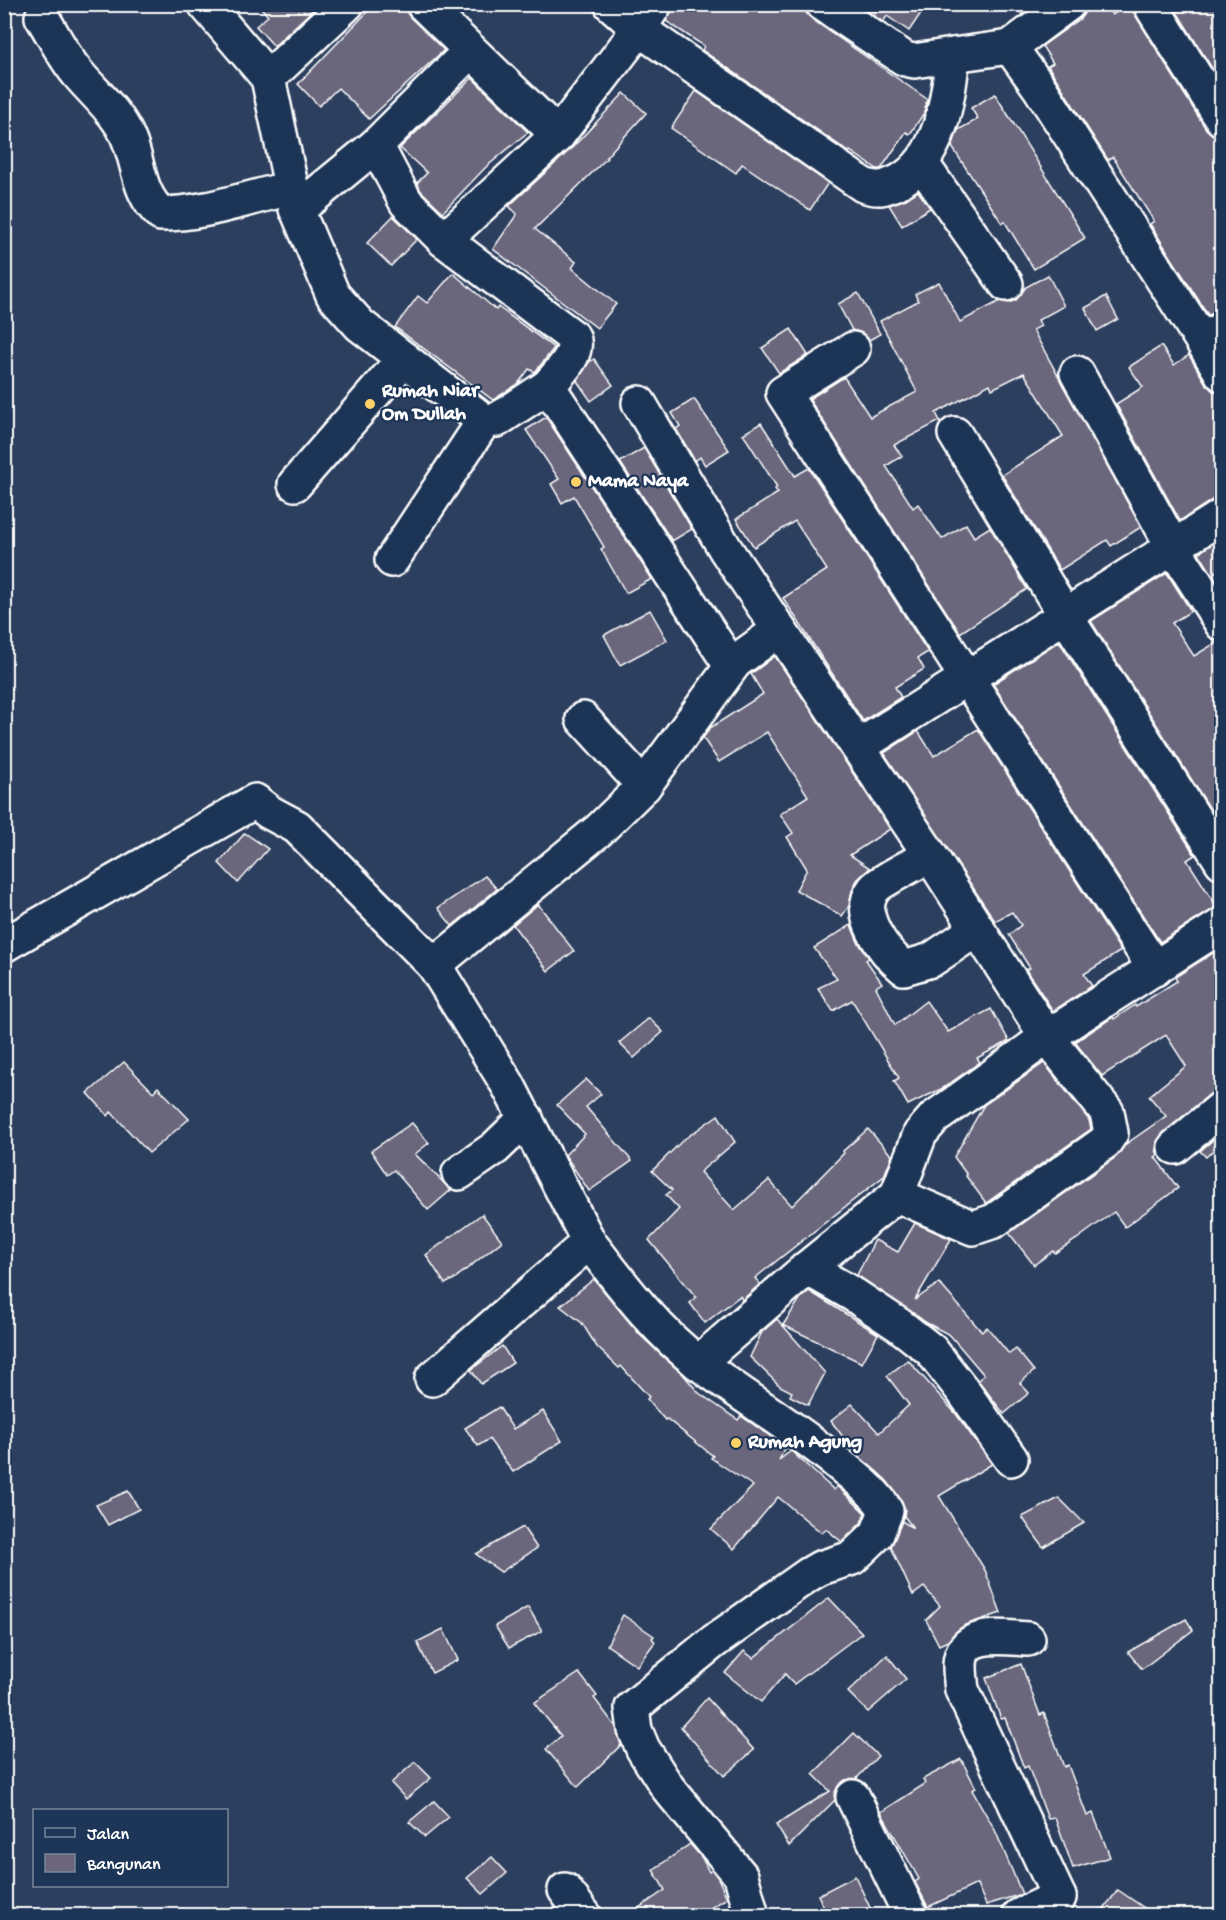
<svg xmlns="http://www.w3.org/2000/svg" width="1226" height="1920" viewBox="0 0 1226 1920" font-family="'Gochi Hand',sans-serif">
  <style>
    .building { fill: #6b667b; stroke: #fff; stroke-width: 1.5 }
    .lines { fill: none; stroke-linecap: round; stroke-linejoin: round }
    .minor-casing { stroke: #fff; stroke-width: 38 }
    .minor { stroke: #1d3557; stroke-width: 33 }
    .poi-dot { fill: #ffd166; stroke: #1d3557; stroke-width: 2 }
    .labels { text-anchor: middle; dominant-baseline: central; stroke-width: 4.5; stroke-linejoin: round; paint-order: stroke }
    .poi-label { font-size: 20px; font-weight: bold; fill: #fff; stroke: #1d3557; text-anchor: start }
  </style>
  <rect width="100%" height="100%" fill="#2d3f5e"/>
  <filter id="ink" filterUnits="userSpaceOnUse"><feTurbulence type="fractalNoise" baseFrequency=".0167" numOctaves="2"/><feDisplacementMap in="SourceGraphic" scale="12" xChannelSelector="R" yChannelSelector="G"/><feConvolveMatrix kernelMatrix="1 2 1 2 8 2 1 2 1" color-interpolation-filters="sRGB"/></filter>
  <g filter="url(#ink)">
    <g class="building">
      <path d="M258,4H319L274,46L256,26L268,16Z"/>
      <path d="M375,4H403L410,17L444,50L369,119L338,88L319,106L298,84Z"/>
      <path d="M674,4H805L806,13L813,20L927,99L924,113L910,134L906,132L881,169H877L850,151L849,152L702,50L704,46L666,21Z"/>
      <path d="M857,4H927L909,31L887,16L883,22Z"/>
      <path d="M1016,4H1036L1022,15Z"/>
      <path d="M1086,4H1105L1112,15L1129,5L1206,129L1213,135L1221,138V312L1208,315L1150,224L1154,221L1113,157L1108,160L1048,66L1053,63L1042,46L1080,19L1085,12Z"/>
      <path d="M1172,4H1221V83Z"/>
      <path d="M472,78L528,132L485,168L443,212L421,191L417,183L427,173L400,148Z"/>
      <path d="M696,91L828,183L810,210L742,164L736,173L671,128Z"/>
      <path d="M624,93L646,113L606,157L607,158L535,229L576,262L572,268L616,304L597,328L493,249L517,214L509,206L571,149Z"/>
      <path d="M995,94L1085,238L1034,269L1005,222L1002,223L952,147L958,130L978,119L971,108Z"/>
      <path d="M918,191L930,208L902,226L889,205L906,199Z"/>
      <path d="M393,216L417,239L391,266L367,243Z"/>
      <path d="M453,273L496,310L498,307L554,348L535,372L529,369L518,384L493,400L395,327L418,296L427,303Z"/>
      <path d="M1048,275L1064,306L1038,320L1041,326L1033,330L1141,527L1111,546L1107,540L1060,570L1002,475L1063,436L1024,373L992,389L990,384L936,413L940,421L894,445L902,456L886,466L913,508L918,504L942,539L966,524L974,537L990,527L1027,589L960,633L809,399L844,377L870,417L917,392L880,321L918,301L915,294L939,282L960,322L1000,301L1008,303L1016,300L1026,287Z"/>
      <path d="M858,293L880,334L869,340L862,333L852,330L838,304Z"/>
      <path d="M1106,296L1118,319L1097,331L1085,308Z"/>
      <path d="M791,329L808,355L779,373L762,348Z"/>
      <path d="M1161,346L1174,365L1189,355L1206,384L1213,391L1221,393V497L1212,500L1180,521L1116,404L1143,387L1129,367Z"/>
      <path d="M594,359L613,385L591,401L577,381L589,362Z"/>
      <path d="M694,399L729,450L705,465L700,457L695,461L676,429L680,426L672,413Z"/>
      <path d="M546,417L652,579L626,593L601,549L604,547L574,496L562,503L551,484L559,479L526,430Z"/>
      <path d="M761,423L795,476L809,468L928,652L918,658L924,669L895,687L901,697L863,721L783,598L827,570L795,521L754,547L736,519L778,493L775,489L777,487L743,434Z"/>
      <path d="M644,448L692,529L672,541L620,462Z"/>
      <path d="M1221,538V568L1212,574L1199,553Z"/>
      <path d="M1167,573L1191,611L1172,623L1194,656L1217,642L1221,643V826L1091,621Z"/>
      <path d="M650,610L667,640L620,665L604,635Z"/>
      <path d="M1059,641L1195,855L1187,860L1217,907L1160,942L993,684Z"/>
      <path d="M775,656L890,829L850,855L870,868L857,880L852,891L849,906L842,916L796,890L807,869L787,837L793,833L780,814L808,796L767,732L719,762L703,738L710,728L763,694L751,674Z"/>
      <path d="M978,729L1121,951L1084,974L1092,986L1053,1011L1026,970L1030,968L1009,935L1021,925L1012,912L995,921L884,753L918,731L934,756Z"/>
      <path d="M245,833L268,849L238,883L219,863Z"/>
      <path d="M485,876L497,889L452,926L438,908Z"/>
      <path d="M538,904L574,951L548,971L513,925Z"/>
      <path d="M851,925L858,942L869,958L866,960L882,983L876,987L895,1025L926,1001L948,1032L991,1009L1009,1041L977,1058L980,1062L943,1088L908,1105L894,1081L899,1078L852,1000L833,1011L818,988L837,979L814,948Z"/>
      <path d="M1221,948V1090L1210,1094L1163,1133L1157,1141L1156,1150L1158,1155L1155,1157L1178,1188L1125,1227L1114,1212L1077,1239L1055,1253L1053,1251L1034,1265L1009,1233L1116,1157L1126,1144L1166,1116L1149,1096L1186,1066L1166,1035L1102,1076L1075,1042L1113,1017L1114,1019L1135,1005L1136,1007L1177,981L1175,977Z"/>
      <path d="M649,1018L663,1032L634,1058L619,1043Z"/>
      <path d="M124,1062L153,1092L158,1087L189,1119L149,1153L111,1112L108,1116L88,1093Z"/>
      <path d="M1044,1063L1089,1120L1091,1129L986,1203L966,1176L967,1175L954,1157L984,1105Z"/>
      <path d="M586,1079L601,1094L586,1107L632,1161L589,1191L565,1155L585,1134L557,1105Z"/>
      <path d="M718,1115L735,1142L700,1172L734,1210L769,1180L792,1206L844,1153L843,1151L868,1129L892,1156L884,1176L755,1278L760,1284L742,1300L740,1296L705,1323L690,1303L696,1297L649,1240L679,1209L666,1195L672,1190L652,1171L683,1140Z"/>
      <path d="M412,1123L429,1143L415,1154L451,1190L428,1210L394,1170L387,1175L371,1151Z"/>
      <path d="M1221,1133V1143L1206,1157L1200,1151Z"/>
      <path d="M482,1214L502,1241L454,1279L445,1284L426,1255Z"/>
      <path d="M915,1223L951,1239L915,1300L939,1283L982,1332L987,1327L1009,1354L1016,1349L1034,1371L1020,1383L1029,1393L1004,1414L978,1380L984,1375L950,1335L925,1322L857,1275L875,1240L898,1252Z"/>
      <path d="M594,1279L641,1336L682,1373L699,1393L738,1420L741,1416L786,1447L779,1460L791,1451L834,1490L837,1486L839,1488L865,1513L861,1523L842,1542L826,1529L822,1533L778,1497L734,1549L711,1529L753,1486L711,1458L713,1456L667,1419L665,1420L647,1399L649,1397L621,1366L619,1368L597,1347L582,1323L560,1306Z"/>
      <path d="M809,1291L878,1334L862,1363L783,1325L800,1299Z"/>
      <path d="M777,1319L825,1373L808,1405L790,1396L792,1392L780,1386L750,1357L762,1332Z"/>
      <path d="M502,1346L513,1363L481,1384L471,1370Z"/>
      <path d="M908,1360L956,1414L992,1464L939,1496L985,1570L1001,1613L965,1625L957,1631L948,1641L939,1645L926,1620L940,1606L924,1587L913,1595L891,1547L902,1521L913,1528L904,1516L905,1509L902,1501L886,1480L857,1455L831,1421L852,1404L879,1433L909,1405L887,1376Z"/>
      <path d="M499,1407L513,1429L543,1411L562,1441L513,1472L489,1439L478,1446L465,1428Z"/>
      <path d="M128,1491L139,1509L108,1525L96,1505Z"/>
      <path d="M1059,1498L1084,1523L1043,1547L1022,1517Z"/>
      <path d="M523,1527L537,1548L501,1572L476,1554Z"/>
      <path d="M829,1598L862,1633L794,1684L785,1674L761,1702L725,1673L744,1651L753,1658Z"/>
      <path d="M528,1607L542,1631L509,1648L495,1626Z"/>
      <path d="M623,1615L654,1636L652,1638L655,1642L637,1666L607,1645Z"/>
      <path d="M1186,1619L1193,1630L1142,1669L1128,1652Z"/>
      <path d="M443,1629L458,1660L432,1673L417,1642Z"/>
      <path d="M887,1655L906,1679L868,1712L848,1692Z"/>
      <path d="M1021,1664L1040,1715L1044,1713L1064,1767L1068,1765L1087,1816L1093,1813L1110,1857L1073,1868L1055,1818L1048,1819L1028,1766L1024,1768L1005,1718L1001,1719L986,1678Z"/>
      <path d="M579,1673L597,1696L594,1698L616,1727L621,1745L578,1787L546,1749L561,1736L534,1703Z"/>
      <path d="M707,1698L754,1750L724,1776L681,1727Z"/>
      <path d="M854,1733L878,1756L856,1779L845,1780L838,1786L834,1795L835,1800L789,1846L776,1825L830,1791L813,1774Z"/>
      <path d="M961,1759L976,1788L972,1790L995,1830L1022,1894L986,1905L977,1884L928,1907L915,1882L919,1879L881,1812L925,1784L923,1779Z"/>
      <path d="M415,1762L431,1778L406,1799L391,1783Z"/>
      <path d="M434,1801L449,1817L425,1837L409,1822Z"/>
      <path d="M690,1844L702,1858L709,1872L712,1870L718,1878L727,1898L697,1916H627L665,1890L653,1870Z"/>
      <path d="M492,1857L507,1873L483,1894L467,1878Z"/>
      <path d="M855,1876L874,1916H828L818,1895Z"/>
      <path d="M1118,1890L1156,1916H1098Z"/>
    </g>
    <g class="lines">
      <g class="minor-casing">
        <g id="minor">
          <path d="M205,4L268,78L296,209"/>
          <path d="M423,4L558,135L444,240L573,337C580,355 559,372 548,386"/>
          <path d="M611,4L639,29L863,185C878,190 883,189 898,182C941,159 948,99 953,55L1010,47L1039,87L1203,342"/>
          <path d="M823,4L905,59L914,61L953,55"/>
          <path d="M1153,9L1222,119"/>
          <path d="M42,17C54,36 64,58 79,75C96,95 120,115 129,140C140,167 138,193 161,214C206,214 249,197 292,188"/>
          <path d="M1010,47L1068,4"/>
          <path d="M268,78L347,4"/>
          <path d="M558,135L639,29L655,4"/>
          <path d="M376,145L470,51"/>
          <path d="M922,164L1006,284"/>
          <path d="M444,240L406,202L376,145L297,210L333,295L360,325L484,421L497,420L548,386L724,655L735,662L779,630"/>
          <path d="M1220,330L1203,342L1222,374"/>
          <path d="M853,349L783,393L1155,969"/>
          <path d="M639,403L726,550L930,855L1047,1037L1107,1112L1111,1133L1105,1142L994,1221L973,1228L897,1195"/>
          <path d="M955,434L1065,615L1222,862"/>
          <path d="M295,484L404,359"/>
          <path d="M1222,516L1173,547L1222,624"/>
          <path d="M392,560L484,421"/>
          <path d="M583,719L644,786"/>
          <path d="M858,747L1173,547L1077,373"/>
          <path d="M930,855C920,861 879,882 874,889C854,914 885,953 904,968L931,960L977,929"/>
          <path d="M4,945L255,801L269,812L297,827L434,965L508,1085L589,1242"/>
          <path d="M434,965L599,830L644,786L735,662"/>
          <path d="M1175,1147L1222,1108"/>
          <path d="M459,1173L495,1148L526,1118"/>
          <path d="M807,1268L854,1295L899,1325L931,1350L963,1391L1011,1459"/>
          <path d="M698,1363L807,1268L897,1195L920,1134L934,1118L1047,1037L1222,925"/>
          <path d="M432,1379L589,1242C623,1286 656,1331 700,1364C748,1400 799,1430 845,1469C860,1481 877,1494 886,1511L877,1534L852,1558L820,1568L808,1575L713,1642L632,1708L635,1730L643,1749L668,1788L741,1876L752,1916"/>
          <path d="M1028,1639C1004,1638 960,1629 960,1666C960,1674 961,1682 962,1690L1059,1897"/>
          <path d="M853,1797L911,1916"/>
          <path d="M565,1890L585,1916"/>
          <path d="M1019,1916L1059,1897"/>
        </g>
      </g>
      <use href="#minor" class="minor"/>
    </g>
  </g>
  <g class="poi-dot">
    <circle cx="370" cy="404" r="6"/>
    <circle cx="576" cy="482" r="6"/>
    <circle cx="736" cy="1443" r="6"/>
  </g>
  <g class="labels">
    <g class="poi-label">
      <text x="382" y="392">Rumah Niar<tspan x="382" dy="23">Om Dullah</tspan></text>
      <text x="588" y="482">Mama Naya</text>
      <text x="748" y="1443">Rumah Agung</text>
    </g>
  </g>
  <rect width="1226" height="1920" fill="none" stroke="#1d3557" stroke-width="24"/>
  <rect x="12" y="12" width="1202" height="1896" fill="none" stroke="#fff" stroke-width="2" filter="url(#ink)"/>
  <rect x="33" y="1809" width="195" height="78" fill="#1d3557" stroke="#77869a" stroke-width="1.5"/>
  <rect x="45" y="1828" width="30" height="9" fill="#1d3557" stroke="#77869a" stroke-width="1.5"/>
  <text x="87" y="1839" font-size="18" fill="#ffffff">Jalan</text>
  <rect x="45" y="1854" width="30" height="18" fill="#6b667b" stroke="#77869a" stroke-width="1.5"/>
  <text x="87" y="1869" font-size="18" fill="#ffffff">Bangunan</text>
</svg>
